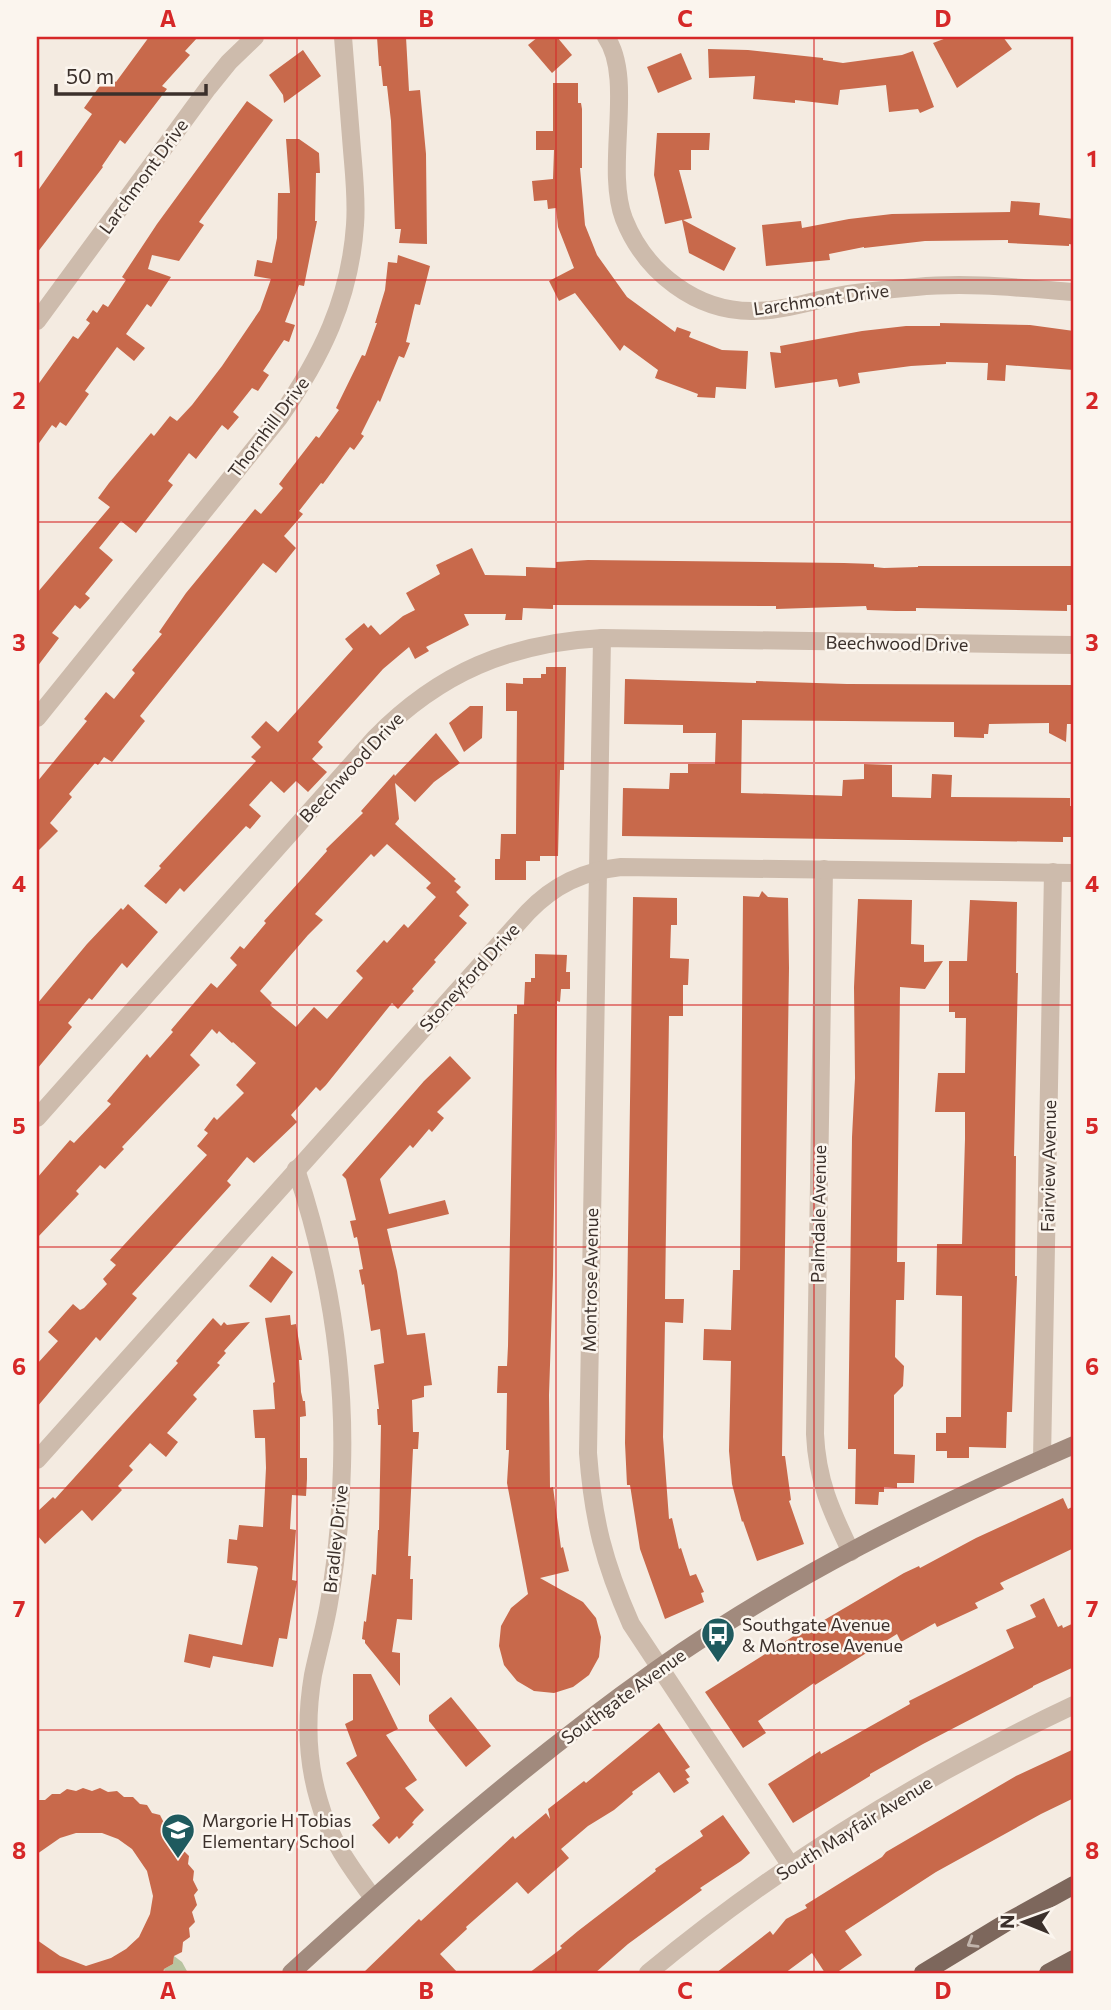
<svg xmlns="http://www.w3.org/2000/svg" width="1111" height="2010" viewBox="0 0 1111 2010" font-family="Commissioner,sans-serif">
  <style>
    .green { fill: #b8c4a0 }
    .building { fill: #c8694b; fill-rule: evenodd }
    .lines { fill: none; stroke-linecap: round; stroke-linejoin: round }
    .street { stroke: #cdbbac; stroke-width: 18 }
    .secondary { stroke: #a18a7d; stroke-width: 18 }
    .primary { stroke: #7d675c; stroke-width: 18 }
    .oneway { stroke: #c2b5ac }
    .grid { fill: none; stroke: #d62828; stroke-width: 2; stroke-opacity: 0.55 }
    .labels { text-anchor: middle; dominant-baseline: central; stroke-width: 5; stroke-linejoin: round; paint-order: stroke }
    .street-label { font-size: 18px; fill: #3b302b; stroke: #fbf5ee }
    .poi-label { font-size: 18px; fill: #3b302b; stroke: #fbf5ee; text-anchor: start }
    .neatline { fill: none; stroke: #d62828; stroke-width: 2.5 }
    .grid-label { font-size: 23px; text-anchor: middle; font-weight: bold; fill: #d62828 }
  </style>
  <rect width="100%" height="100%" fill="#f4ebe1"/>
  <path class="green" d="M174,1956L182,1962L188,1973H165L164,1969L173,1964Z"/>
  <g class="building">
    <path d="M149,37H198L185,51L190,55L162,86L167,89L125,144L120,140L102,166L103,167L37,253V192L92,114L84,108L107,76L116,82Z"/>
    <path d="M377,37H406L409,91L420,90L426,154L427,244L399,243L401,229H395L391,121L387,86H383L381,66H379Z"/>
    <path d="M538,37H557L572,55L552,73L528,45Z"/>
    <path d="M949,37H1003L1012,49L957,88L933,43Z"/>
    <path d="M708,49L748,50L823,58V60L843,63L902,55L913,51L934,107L920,113L918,109L889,112L886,85L840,90L838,105L795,100V103L753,99L755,76L709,78Z"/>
    <path d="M303,50L321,76L284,103L283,95L269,75Z"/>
    <path d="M681,53L692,79L658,93L647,67Z"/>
    <path d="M553,83H578V103H581L582,109V168H580L585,225L597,255L627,297L675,332L677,327L691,332L689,337L722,350L748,351L746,389L716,387L715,398L697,397L698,394L655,378L658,370L624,345L620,351L575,293L559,301L549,281L574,268L558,227L556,208L548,209L547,200L534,201L532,181L553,179L554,150H536V131H553Z"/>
    <path d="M247,101L273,120L199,222L204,225L179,261L152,255L148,269L171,277L151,307L147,304L126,334L145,348L134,361L117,347L85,391L89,394L66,426L60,422L56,428L52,425L37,446V386L73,336L78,339L90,323L86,320L93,310L97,313L103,304L108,307L126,280L122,277L157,224Z"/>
    <path d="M657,133H710L709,150H691V170H679L692,218L683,220L736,248L724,271L689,253L682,220L665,224L654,175Z"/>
    <path d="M286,139H299L319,153L320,173H316L315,221H317L304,286L299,285L285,322L295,325L289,342L284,340L263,371L269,375L258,391L252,388L233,412L239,417L228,430L222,425L196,459L189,453L168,481L173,485L136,533L121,521L99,548L113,560L85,594L90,598L80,609L75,605L52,633L59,638L37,667V593L110,507L98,498L109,483L151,433L154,436L170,416L177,421L192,405L222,366L260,310L271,279L254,276L257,260L272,263L277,238L278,193H290Z"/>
    <path d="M1011,201L1040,203L1039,215L1074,219V245L1069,244V246L1008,243V240L925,241L864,248V247L829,254L830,260L766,266L762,225L801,221L802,228L849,219L892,214L1010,212Z"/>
    <path d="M398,255L430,266L420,305L415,304L406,342L410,343L404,358L399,356L380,402L378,400L361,434L364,436L354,450L350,447L323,484L321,483L299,511L303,514L284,536L296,548L276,573L263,563L140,716L145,721L112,762L104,757L98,765L95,763L69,794L72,797L50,823L58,831L37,852V782L87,721L84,719L106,692L114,699L135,673L132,670L162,634L159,632L186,593L255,509L261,514L283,488L279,484L316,436L319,438L339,410L336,408L362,355L365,356L377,323H375L385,290L388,262L397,263Z"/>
    <path d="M940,323L1030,325L1074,331V370L1006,365L1005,381L987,380L988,363L946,362V364L911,366L858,373L860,383L839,387L837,379L775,388L770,352L781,353L780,346L862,331L906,326H940Z"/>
    <path d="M472,548L485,575L526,576V567L556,568V562L588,560L844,563L874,564V567L884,568L918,567V566H1074V605H1067V611L916,608V611H896L867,610L866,606L776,609V606L553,605V609L523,608L522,620H505L506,614H464L469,625L426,647L429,651L415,659L409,647L383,669L318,742L323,747L312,759L327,772L308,792L296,781L284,793L271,781L249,805L261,816L250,829L246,826L184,892L180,888L166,904L144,886L161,868L159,866L256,761L251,757L261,747L251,737L266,721L278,732L353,649L345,639L364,623L368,628L371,625L380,635L403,616L415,610L406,593L440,574L436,565Z"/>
    <path d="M546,667H566L564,770H560L558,856H540V861H526V880H495V859H500L501,834H516L517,711H506V683L523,684V678H541V674H546Z"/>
    <path d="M625,679L756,683V681L847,684L1074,685L1072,724H1067L1066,742L1049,733V723L989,724L988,734H984V738L954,737V722L742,720L741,793L842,796L843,780L864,779V764L892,765V797L931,798L932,774L952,775L951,797L1070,798V806H1073V837H1063V842L622,836L623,788L669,789L670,773H688V764H715L716,733H683V725L624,724Z"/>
    <path d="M470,706H483L482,738L464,752L449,723Z"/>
    <path d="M436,733L460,763L434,782L415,802L395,783L399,819L395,824L456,879L454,881L461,887L456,892L469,905L459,916L467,923L434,960L436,962L412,989L414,991L398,1009L392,1003L326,1085L320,1091L316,1087L291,1115L297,1122L254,1163L247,1157L227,1181L231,1185L132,1294L137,1298L100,1341L96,1337L37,1407V1364L58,1341L48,1332L73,1304L80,1310L84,1308L107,1284L103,1279L116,1265L110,1260L207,1155L197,1146L208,1133L204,1130L214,1117L217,1120L244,1093L236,1085L256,1063L233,1042L232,1043L219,1031L217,1034L212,1029L190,1055L200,1065L122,1147L124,1149L105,1169L100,1165L76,1191L79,1194L37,1238V1178L70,1140L74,1143L111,1104L107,1101L147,1054L150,1058L173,1032L171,1030L211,983L217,988L237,965L230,958L240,946L244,949L266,923L264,921L327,851L326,849L363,813L361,811L394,774L395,776ZM387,844L431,883L426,888L436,897L408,928L404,924L387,943L384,940L356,971L363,978L327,1019L314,1007L296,1027L270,1005L272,1003L260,991L308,935L323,920L315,914L371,854L374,857Z"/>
    <path d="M762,891L768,897L788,898L789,968L782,1456H785L791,1500L789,1501L804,1544L757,1561L743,1521L742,1522L732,1484L729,1451L731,1361L703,1360L704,1329L731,1330L733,1270H740L743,896L759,897Z"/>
    <path d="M633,897L677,898V925H671L670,958L689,959L688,985H683V1016H669L665,1299H684L683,1323L665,1322L663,1437L669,1519L672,1518L679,1549L681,1548L690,1576L696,1574L704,1592L701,1593L704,1602L665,1619L640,1549L630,1485H627L625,1443Z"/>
    <path d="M858,899L912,900L911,944L924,945V962L943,961L925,989L900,987L897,1262H905L904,1300H896L895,1357L904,1366L903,1386L894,1395V1454L915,1455L914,1483H897V1488L884,1487V1492H879L878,1505L855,1504L856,1449H848L852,1137L855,1078L854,987Z"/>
    <path d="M970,900L1017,902L1016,973H1018L1014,1156H1016L1015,1276H1017L1012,1412H1007L1006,1448L969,1447V1458H947V1451H936V1433H946V1417H961L962,1296L936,1295L937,1244H962L965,1139V1112H935L938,1073H965L966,1018H955V1012H949V961H967Z"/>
    <path d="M128,904L158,932L127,968L122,963L92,1000L89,998L68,1023L72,1027L37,1069V1004L87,944L121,908L123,910Z"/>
    <path d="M535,954L567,955L566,972H570V989H561L560,1002L557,1001L553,1275L549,1395L550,1488L553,1487L561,1548L563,1547L569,1571L540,1578L583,1602L596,1618L601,1637L599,1657L589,1675L573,1687L554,1693L534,1691L517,1681L504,1665L499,1646L501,1626L511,1608L528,1594L507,1483L509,1450H506L507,1393H497L498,1366H507L508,1346L514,1014H517V1005H524L525,982H531V978H535Z"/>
    <path d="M450,1056L471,1078L437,1112L444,1118L432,1132L429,1129L413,1148L410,1145L380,1179L389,1214L445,1200L449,1214L387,1229L397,1271L407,1335L425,1333L432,1385L424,1386V1397L412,1400L413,1432H419L418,1449H413L408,1556H411L410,1579H413L412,1620L397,1619L392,1652L400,1653V1686L365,1643V1640L362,1639L364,1621L366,1622L372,1574L376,1575L378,1530H379L381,1425H378L377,1409H379L374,1365L384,1363L380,1329L371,1331L364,1284L362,1285L359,1270L363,1269L357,1237L354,1238L350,1221L356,1220L346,1179L342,1175L424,1081Z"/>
    <path d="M272,1256L293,1272L271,1303L249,1286Z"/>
    <path d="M290,1315L291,1325L296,1324L302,1360H299L301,1392L303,1401H305L306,1416L300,1417V1458H307V1479L306,1496L292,1495L290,1529L296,1530L292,1580L297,1581L287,1639L279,1638L273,1667L213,1656L210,1668L184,1662L189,1634L242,1645L258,1568L256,1566L227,1563L229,1539L237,1540L239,1525L263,1527L266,1468L265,1438H255L253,1410L275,1409L273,1383L275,1382L265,1318Z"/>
    <path d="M213,1318L221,1326L224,1322L227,1325L250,1322L224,1351L226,1353L217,1363L220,1365L193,1395L197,1399L167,1433L178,1442L166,1457L150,1443L129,1466L133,1470L118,1486L122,1490L92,1521L82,1510L45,1544L37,1535V1512L53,1497L55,1499L112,1436L178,1363L176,1361Z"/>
    <path d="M1063,1498L1068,1509L1074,1506V1548L1000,1583L1004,1589L975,1603L978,1608L937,1627L935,1623L901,1642L897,1634L815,1685L814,1683L758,1721L766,1733L743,1748L705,1692L808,1627L809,1629L904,1573L919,1566L920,1568L976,1538Z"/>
    <path d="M1044,1598L1058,1627L1062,1625L1063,1628L1074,1623V1667L1033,1686V1687L923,1744L870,1774V1776L793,1823L768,1784L820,1751L821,1754L910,1704L909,1701L1014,1648L1006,1630L1036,1617L1030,1605Z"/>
    <path d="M353,1674H371L398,1729L386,1735L417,1780L405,1788L424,1810L415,1819L412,1823L414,1824L399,1839L397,1836L389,1844L372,1825L380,1818L346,1763L357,1756L345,1724L353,1720Z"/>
    <path d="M451,1697L491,1746L466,1767L429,1721V1715Z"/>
    <path d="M659,1723L690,1767L685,1770L690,1777L686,1779L689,1783L674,1793L659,1772L632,1792L633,1794L614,1810L588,1826L561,1849L569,1858L528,1894L517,1882L466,1927L467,1929L440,1954L458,1973H363L419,1919L421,1921L513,1836L515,1839L546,1813L550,1819L548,1809L584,1781L586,1783Z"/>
    <path d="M1074,1749V1798L1041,1814L936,1872L845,1931L862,1955L836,1973H825L812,1953L785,1973H716L770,1931L773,1935L786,1919L807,1908L805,1905L882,1857L886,1852L1016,1776Z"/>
    <path d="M83,1788L92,1791L100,1788L108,1792L117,1791L124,1797H133L140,1804L147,1805L152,1813L160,1815L164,1823L172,1827L175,1835L182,1840L183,1850L189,1856L188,1864L194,1871L193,1880L198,1890L194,1895L197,1905L192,1912L195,1922L189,1928L190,1937L183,1942L182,1952L174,1956L173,1964L164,1969L163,1973H37V1940L60,1956L86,1966L111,1958L126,1949L139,1937L150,1914L153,1896L147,1871L132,1849L118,1839L102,1833H76L60,1838L37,1854V1800H45L52,1794H60L67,1789L76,1791Z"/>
    <path d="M723,1815L750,1853L741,1861L700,1888L702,1890L628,1944L595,1973H529L562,1948L560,1946L578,1931L656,1871L655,1869L703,1836L700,1831Z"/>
  </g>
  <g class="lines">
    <g class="street">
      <path d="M606,37C635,79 604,167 624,219C645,272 696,312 754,311C783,311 814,300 842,295C867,291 891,289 916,287C969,282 1021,288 1074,292"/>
      <path d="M37,321L208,88L229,62L255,37"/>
      <path d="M602,638L588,1453C593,1520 604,1563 631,1624L791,1866"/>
      <path d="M37,718L279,418C321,358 350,299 355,225C357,200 354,174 352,150C349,112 346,74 343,37"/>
      <path d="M824,869L815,1434C817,1480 831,1511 851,1552"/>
      <path d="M37,1118L375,738C440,672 510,643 602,638L1074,645"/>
      <path d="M296,1169C328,1265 345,1364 342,1466C341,1512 337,1557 329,1603C325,1627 318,1651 313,1675C306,1716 307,1761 319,1801C329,1838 351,1868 373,1898"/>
      <path d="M1042,1459L1053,872"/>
      <path d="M37,1460L528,912C554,885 583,871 621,867L1074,873"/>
      <path d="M648,1973C777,1866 923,1776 1074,1705"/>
    </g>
    <path class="secondary" d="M291,1973C408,1866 526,1762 656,1670C785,1579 930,1507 1074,1445"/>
    <g class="primary">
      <path d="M923,1973L1007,1922L1074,1885"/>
      <path d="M1048,1973L1074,1959"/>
    </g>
  </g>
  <defs><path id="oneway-chevron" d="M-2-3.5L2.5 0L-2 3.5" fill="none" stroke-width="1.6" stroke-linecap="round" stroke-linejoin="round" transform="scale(1.75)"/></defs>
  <use class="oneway" href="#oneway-chevron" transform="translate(972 1943) rotate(149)"/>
  <path class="grid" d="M297,37V1973M556,37V1973M814,37V1973M37,280H1074M37,522H1074M37,763H1074M37,1005H1074M37,1247H1074M37,1488H1074M37,1730H1074"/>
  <defs>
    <g id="bus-pin" transform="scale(1.75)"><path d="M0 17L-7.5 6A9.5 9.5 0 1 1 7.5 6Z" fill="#1f5a5e" stroke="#fbf5ee"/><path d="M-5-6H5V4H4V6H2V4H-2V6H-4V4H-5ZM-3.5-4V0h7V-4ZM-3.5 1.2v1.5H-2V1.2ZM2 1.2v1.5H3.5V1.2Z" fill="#fff"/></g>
    <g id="school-pin" transform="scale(1.75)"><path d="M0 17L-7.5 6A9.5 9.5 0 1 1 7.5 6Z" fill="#1f5a5e" stroke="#fbf5ee"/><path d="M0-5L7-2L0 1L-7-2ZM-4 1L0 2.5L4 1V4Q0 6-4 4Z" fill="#fff"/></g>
  </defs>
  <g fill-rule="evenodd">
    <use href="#bus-pin" x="718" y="1634"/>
    <use href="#school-pin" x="178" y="1830"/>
  </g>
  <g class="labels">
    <g class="street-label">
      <text transform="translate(143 176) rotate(-54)">Larchmont Drive</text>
      <text transform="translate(821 299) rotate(-8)">Larchmont Drive</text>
      <text transform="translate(268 427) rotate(-53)">Thornhill Drive</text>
      <text transform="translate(897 643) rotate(1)">Beechwood Drive</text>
      <text transform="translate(351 767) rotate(-47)">Beechwood Drive</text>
      <text transform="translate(469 977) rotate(-48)">Stoneyford Drive</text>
      <text transform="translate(1048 1166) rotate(-89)">Fairview Avenue</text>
      <text transform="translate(818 1214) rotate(-89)">Palmdale Avenue</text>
      <text transform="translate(590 1280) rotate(-89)">Montrose Avenue</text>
      <text transform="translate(335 1539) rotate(-84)">Bradley Drive</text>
      <text transform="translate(623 1696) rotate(-36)">Southgate Avenue</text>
      <text transform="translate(854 1828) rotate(-32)">South Mayfair Avenue</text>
    </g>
    <g class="poi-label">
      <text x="742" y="1624">Southgate Avenue<tspan x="742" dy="21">&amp; Montrose Avenue</tspan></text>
      <text x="202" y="1820">Margorie H Tobias<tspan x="202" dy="21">Elementary School</tspan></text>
    </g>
  </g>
  <rect width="1111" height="2010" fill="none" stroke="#fbf5ee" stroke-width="77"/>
  <g transform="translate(1024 1922) rotate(271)" stroke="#fbf5ee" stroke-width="5" paint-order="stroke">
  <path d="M0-5L12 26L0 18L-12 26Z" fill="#3b302b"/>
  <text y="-10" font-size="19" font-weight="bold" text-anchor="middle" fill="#3b302b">N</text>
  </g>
  <path d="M56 84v10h150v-10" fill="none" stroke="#3b302b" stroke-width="3.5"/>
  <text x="66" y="84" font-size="21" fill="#3b302b" stroke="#fbf5ee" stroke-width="5" paint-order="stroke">50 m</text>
  <rect x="38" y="38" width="1034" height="1934" class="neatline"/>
  <g class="grid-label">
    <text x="168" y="27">A</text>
    <text x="426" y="27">B</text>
    <text x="685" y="27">C</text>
    <text x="943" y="27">D</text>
    <text x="19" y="167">1</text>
    <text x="1092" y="167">1</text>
    <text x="19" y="409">2</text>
    <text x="1092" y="409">2</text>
    <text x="19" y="651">3</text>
    <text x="1092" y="651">3</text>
    <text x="19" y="892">4</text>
    <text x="1092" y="892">4</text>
    <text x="19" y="1134">5</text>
    <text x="1092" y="1134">5</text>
    <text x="19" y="1375">6</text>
    <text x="1092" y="1375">6</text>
    <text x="19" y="1617">7</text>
    <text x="1092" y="1617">7</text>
    <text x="19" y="1859">8</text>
    <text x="1092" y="1859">8</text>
    <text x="168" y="1999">A</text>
    <text x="426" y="1999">B</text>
    <text x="685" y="1999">C</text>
    <text x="943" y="1999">D</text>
  </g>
</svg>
